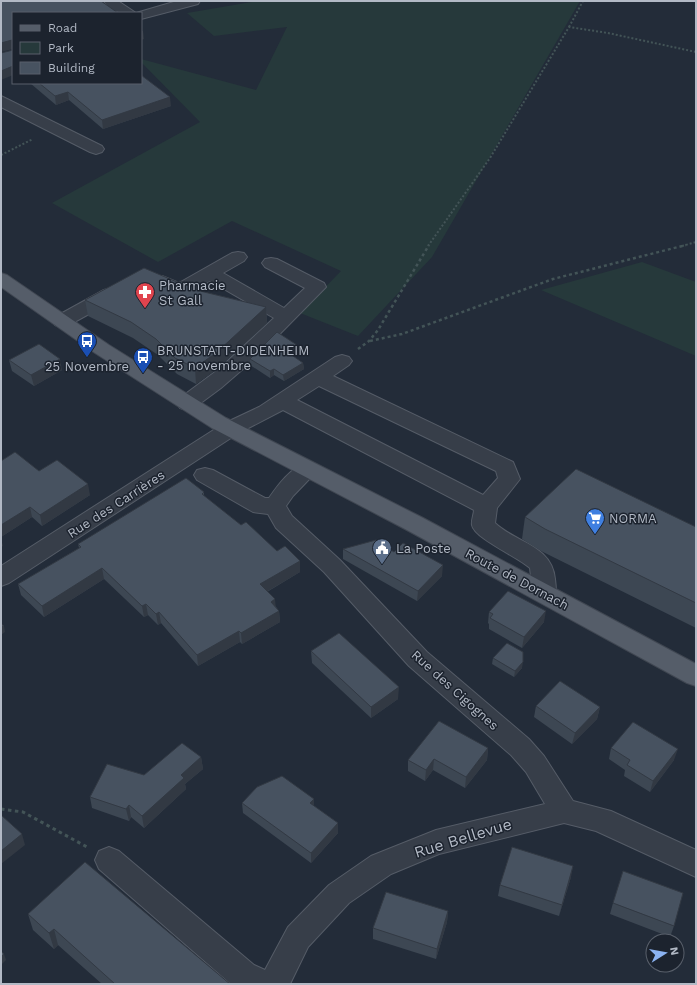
<svg xmlns="http://www.w3.org/2000/svg" width="697" height="985" viewBox="0 0 697 985" font-family="'Work Sans',sans-serif">
  <style>
    .green { fill: #26393b }
    .lines { fill: none; stroke-linecap: round; stroke-linejoin: round }
    .minor-casing { stroke: #555c67; stroke-width: 2 }
    .major-casing { stroke: #404752; stroke-width: 2 }
    .path-far2 { stroke: #435457; stroke-width: 2; stroke-dasharray: 2 2; stroke-linecap: butt }
    .path-far1 { stroke: #435457; stroke-width: 2.5; stroke-dasharray: 3 3; stroke-linecap: butt }
    .path { stroke: #435457; stroke-width: 3; stroke-dasharray: 3.5 3.5; stroke-linecap: butt }
    .minor { fill: #373e49; fill-rule: evenodd }
    .major { fill: #555d69; fill-rule: evenodd }
    .wall { fill: #3d4753 }
    .shaded-wall { fill: #323943 }
    .building { fill: #475260; stroke: #323943 }
    .labels { text-anchor: middle; dominant-baseline: central; stroke-width: 3; stroke-linejoin: round; paint-order: stroke }
    .poi-label { font-size: 13px; fill: #b2b9c5; stroke: #1c232e; text-anchor: start }
    .street-label { font-size: 13px; fill: #b2b9c5; stroke: #1c232e }
    .near-street-label { font-size: 16px; fill: #b2b9c5; stroke: #1c232e }
  </style>
  <rect width="100%" height="100%" fill="#232c39"/>
  <g class="green">
    <path d="M258,1H580L432,257L358,336L300,313L341,271L232,221L158,262L52,203L200,122L141,62V59L256,90L287,27L214,36L187,13Z"/>
    <path d="M642,262L696,282V356L541,290Z"/>
  </g>
  <g class="lines">
    <g class="minor-casing">
      <g id="minor">
        <path d="M104,1H118L136,13L177,1H200L198,4L141,19V13C127,13 112,15 104,1Z"/>
        <path d="M1,96L102,146L104,149L102,152L96,154L90,152L1,107Z"/>
        <path d="M238,252L244,253L247,257L244,261L223,273L284,308L305,288L265,267L262,263L265,259L271,258L277,259L324,283L326,287L258,356L221,388L194,408L187,410L180,408L177,403L180,398L219,369L274,318L210,281C194,289 184,300 166,291C161,288 156,287 153,282L155,278L162,276L179,283L232,253Z"/>
        <path d="M111,288L118,290L120,294L118,298L69,325L62,327L55,325L52,321L55,317L104,290Z"/>
        <path d="M342,355L349,357L352,361L349,365L333,376L513,462L520,479L497,508L495,523C516,543 552,545 555,579C556,588 557,593 553,600L545,603L537,600L533,594L530,568C518,557 474,538 472,525C471,521 474,514 474,510L283,410L237,434L9,583L1,586V566L223,424L259,407L335,357ZM319,386L496,471L498,478L483,495L297,400Z"/>
        <path d="M307,463L315,465L318,470L293,496L286,506L292,516L340,560L427,652L529,739L544,756L573,801L611,811L696,850V877L596,831L564,823L439,854L391,874L349,903L308,947L290,984H231L99,869L95,860L99,851L109,847L119,851L254,965L265,970L288,927L329,885L371,856L436,830L545,804L526,772L511,755L409,666L324,572L276,528L268,514L253,512L197,480L194,475L197,470L205,468L213,470L265,498H269C278,485 291,467 307,463Z"/>
      </g>
    </g>
    <g class="major-casing">
      <path id="major" d="M1,273L7,275L109,345L226,418L423,518L696,664V686L687,683L407,530L212,428L95,353L1,287Z"/>
    </g>
    <g class="path-far2">
      <path d="M569,27L583,1"/>
      <path d="M1,155L33,139"/>
      <path d="M428,246L490,158L569,27L608,33L696,52"/>
      <path d="M682,246L696,242"/>
    </g>
    <g class="path-far1">
      <path d="M370,341L402,334L553,279L686,245"/>
      <path d="M358,349L369,341L378,330L429,245"/>
    </g>
    <path class="path" d="M1,809L23,812L87,847"/>
    <use href="#minor" class="minor"/>
    <use href="#major" class="major"/>
  </g>
  <g class="wall">
    <path d="M30,83H141L171,106L103,129L69,100L56,105Z"/>
    <path d="M177,282L200,291L266,307L267,323L218,368L196,384L177,374L158,355L133,338L88,316L85,300Z"/>
    <path d="M297,345L298,351L291,355L303,363L304,369L284,381L274,375L270,378L250,365V359Z"/>
    <path d="M9,360L62,370L34,386L12,371Z"/>
    <path d="M1,461L39,471L90,495L42,526L32,517L1,537Z"/>
    <path d="M204,492V496L241,525L277,551L300,561V572L267,592L276,607L279,611L280,622L242,644L240,642L198,666L161,623L158,625L148,615L144,617L104,579L44,617L21,595L18,584L79,548L78,544Z"/>
    <path d="M525,517L696,527V628L541,551L522,539Z"/>
    <path d="M343,549L394,552L442,576L417,601L343,559Z"/>
    <path d="M489,612L544,622L522,648L489,629V624L488,623Z"/>
    <path d="M311,651L398,699L371,718L312,663Z"/>
    <path d="M493,658L522,668L514,677L492,664Z"/>
    <path d="M536,706L600,707L597,719L572,744L534,717Z"/>
    <path d="M488,748L487,760L465,788L433,770L425,781L408,771V760Z"/>
    <path d="M611,748L674,760L650,792L624,776L625,770L609,759Z"/>
    <path d="M201,757L203,769L185,784L186,789L144,828L131,817L129,821L92,808L90,797L144,775Z"/>
    <path d="M242,803L314,806L338,823V833L311,863L243,813Z"/>
    <path d="M571,877L559,916L498,896L500,885Z"/>
    <path d="M613,903L674,926L670,937L610,914Z"/>
    <path d="M448,911L447,922L436,959L373,939V928Z"/>
    <path d="M28,914L230,984H102L58,945L54,949L33,930Z"/>
  </g>
  <g class="shaded-wall">
    <path d="M141,31H143L144,39L141,40Z"/>
    <path d="M12,40L13,49L1,52V43Z"/>
    <path d="M13,66V75L1,80V71Z"/>
    <path d="M68,92L69,100L56,105L55,96Z"/>
    <path d="M170,97L171,106L103,129L102,120Z"/>
    <path d="M266,307L267,323L218,368L196,384L195,368Z"/>
    <path d="M297,345L298,351L286,357V351Z"/>
    <path d="M60,359L62,370L34,386L31,375Z"/>
    <path d="M303,363L304,369L284,381L283,375Z"/>
    <path d="M274,369V375L270,378V371Z"/>
    <path d="M88,484L90,495L42,526L40,515Z"/>
    <path d="M30,507L32,517L1,537V525Z"/>
    <path d="M1,539L3,546L1,547Z"/>
    <path d="M300,561V572L261,595L260,584Z"/>
    <path d="M443,565L442,576L417,601L418,591Z"/>
    <path d="M102,568L104,579L44,617L42,606Z"/>
    <path d="M275,599L276,610L271,602Z"/>
    <path d="M146,604L148,615L144,617L142,606Z"/>
    <path d="M279,611L280,622L242,644L241,633Z"/>
    <path d="M546,611L544,622L522,648L524,637Z"/>
    <path d="M159,612L161,623L158,625L156,614Z"/>
    <path d="M4,626L5,632L1,635V627Z"/>
    <path d="M239,631L240,642L198,666L197,655Z"/>
    <path d="M523,662L522,668L514,677L515,671Z"/>
    <path d="M399,687L398,699L371,718V707Z"/>
    <path d="M600,707L597,719L572,744L575,733Z"/>
    <path d="M488,748L487,760L465,788L466,777Z"/>
    <path d="M678,749L674,760L650,792L653,781Z"/>
    <path d="M201,757L203,769L185,784L186,789L144,828L142,816L181,775Z"/>
    <path d="M434,759L433,770L425,781L426,770Z"/>
    <path d="M314,799V809L310,803Z"/>
    <path d="M129,805L131,817L129,821L126,809Z"/>
    <path d="M338,823V833L311,863V853Z"/>
    <path d="M22,834L25,845L1,864V851Z"/>
    <path d="M573,866L571,877L559,916L562,905Z"/>
    <path d="M448,911L447,922L436,959L437,949Z"/>
    <path d="M54,929L58,945L54,949L49,933Z"/>
    <path d="M4,954L6,960L1,965V957Z"/>
  </g>
  <g class="building">
    <path d="M1,1H101L118,13H13V66L1,71V53L13,50L12,40L1,43Z"/>
    <path d="M141,75L170,97L102,120L68,92L55,96L39,83H141Z"/>
    <path d="M144,268L177,282L180,281L200,291L266,307L217,352L195,368L175,358L156,339L131,322L85,300Z"/>
    <path d="M277,332L297,345L286,351L303,363L283,375L274,369L270,371L250,359Z"/>
    <path d="M39,344L60,359L31,375L9,360Z"/>
    <path d="M15,452L39,471L57,460L88,484L40,515L30,507L1,525V461Z"/>
    <path d="M576,469L696,527V603L545,529L525,517Z"/>
    <path d="M186,478L204,492L202,494L241,525L246,522L277,551L285,546L300,561L260,584L275,599L271,602L279,611L241,633L239,631L197,655L159,612L156,614L146,604L142,606L102,568L42,606L18,584L81,547L78,544Z"/>
    <path d="M376,540L394,552L403,543L443,565L418,591L343,549Z"/>
    <path d="M508,591L546,611L524,637L490,618L493,614L489,612Z"/>
    <path d="M1,624L4,626L1,627Z"/>
    <path d="M339,633L399,687L371,707L311,651Z"/>
    <path d="M507,643L523,652V662L515,671L493,658Z"/>
    <path d="M560,681L600,707L575,733L536,706Z"/>
    <path d="M439,721L488,748L466,777L434,759L426,770L408,760Z"/>
    <path d="M633,722L678,749L653,781L627,765L630,760L611,748Z"/>
    <path d="M182,743L201,757L181,775L184,778L142,816L129,805L126,809L90,797L107,764L144,775Z"/>
    <path d="M282,776L314,799L310,803L338,823L311,853L242,803L257,787Z"/>
    <path d="M1,815L22,834L1,851Z"/>
    <path d="M512,847L573,866L562,905L500,885Z"/>
    <path d="M85,862L230,984H115L54,929L49,933L28,914Z"/>
    <path d="M623,871L683,893L674,926L613,903Z"/>
    <path d="M386,892L448,911L437,949L373,928Z"/>
    <path d="M1,951L4,954L1,957Z"/>
  </g>
  <defs>
    <g id="pharmacy-pin" transform="scale(1)"><path d="M0 17L-7.5 6A9.5 9.5 0 1 1 7.5 6Z" fill="#e0444e" stroke="#1c232e"/><path d="M-2-6h4v4h4v4h-4v4h-4v-4h-4v-4h4Z" fill="#fff"/></g>
    <g id="bus-pin" transform="scale(1)"><path d="M0 17L-7.5 6A9.5 9.5 0 1 1 7.5 6Z" fill="#1a4fb4" stroke="#1c232e"/><path d="M-5-6H5V4H4V6H2V4H-2V6H-4V4H-5ZM-3.5-4V0h7V-4ZM-3.5 1.2v1.5H-2V1.2ZM2 1.2v1.5H3.5V1.2Z" fill="#fff"/></g>
    <g id="supermarket-pin" transform="scale(1)"><path d="M0 17L-7.5 6A9.5 9.5 0 1 1 7.5 6Z" fill="#3f7fe0" stroke="#1c232e"/><path d="M-6-5.5h2.5l.6 2H6L4.5 2H-2.5L-4.4-4H-6ZM-1.5 3.2a1.3 1.3 0 1 0 .1 0ZM3 3.2a1.3 1.3 0 1 0 .1 0Z" fill="#fff"/></g>
    <g id="civic-pin" transform="scale(1)"><path d="M0 17L-7.5 6A9.5 9.5 0 1 1 7.5 6Z" fill="#5c6f8a" stroke="#1c232e"/><path d="M-.6-6.5H3V-4.5H.6V-3L4-1V1h2V6H-6V1h2V-1L-.6-3ZM-1.2 2.5V6h2.4V2.5Z" fill="#fff"/></g>
  </defs>
  <g fill-rule="evenodd">
    <use href="#pharmacy-pin" x="145" y="292"/>
    <use href="#bus-pin" x="87" y="341"/>
    <use href="#bus-pin" x="143" y="357"/>
    <use href="#supermarket-pin" x="595" y="518"/>
    <use href="#civic-pin" x="382" y="548"/>
  </g>
  <g class="labels">
    <g class="poi-label">
      <text x="159" y="285">Pharmacie<tspan x="159" dy="15">St Gall</tspan></text>
      <text x="157" y="350">BRUNSTATT-DIDENHEIM<tspan x="157" dy="15">- 25 novembre</tspan></text>
      <text x="87" y="366" text-anchor="middle">25 Novembre</text>
      <text x="609" y="518">NORMA</text>
      <text x="396" y="548">La Poste</text>
    </g>
    <g class="street-label">
      <text transform="translate(116 504) rotate(-33)">Rue des Carrières</text>
      <text transform="translate(517 579) rotate(28)">Route de Dornach</text>
      <text transform="translate(455 690) rotate(42)">Rue des Cigognes</text>
    </g>
    <g class="near-street-label">
      <text transform="translate(463 838) rotate(-17)">Rue Bellevue</text>
    </g>
  </g>
  <rect width="697" height="985" fill="none" stroke="#b2b9c5" stroke-width="4"/>
  <rect x="12" y="12" width="130" height="72" fill="#1c232e" stroke="#585f6a"/>
  <rect x="20" y="25" width="20" height="6" fill="#555d69" stroke="#585f6a"/>
  <text x="48" y="32" font-size="12" fill="#b2b9c5">Road</text>
  <rect x="20" y="42" width="20" height="12" fill="#26393b" stroke="#585f6a"/>
  <text x="48" y="52" font-size="12" fill="#b2b9c5">Park</text>
  <rect x="20" y="62" width="20" height="12" fill="#475260" stroke="#585f6a"/>
  <text x="48" y="72" font-size="12" fill="#b2b9c5">Building</text>
  <g transform="translate(665 953) rotate(79)"><circle r="19" fill="#1c232e" stroke="#585f6a"/>
  <path d="M0-3L7 15L0 10L-7 15Z" fill="#8bb3f1"/>
  <text y="-6" font-size="11" font-weight="bold" text-anchor="middle" fill="#b2b9c5">N</text>
  </g>
</svg>
